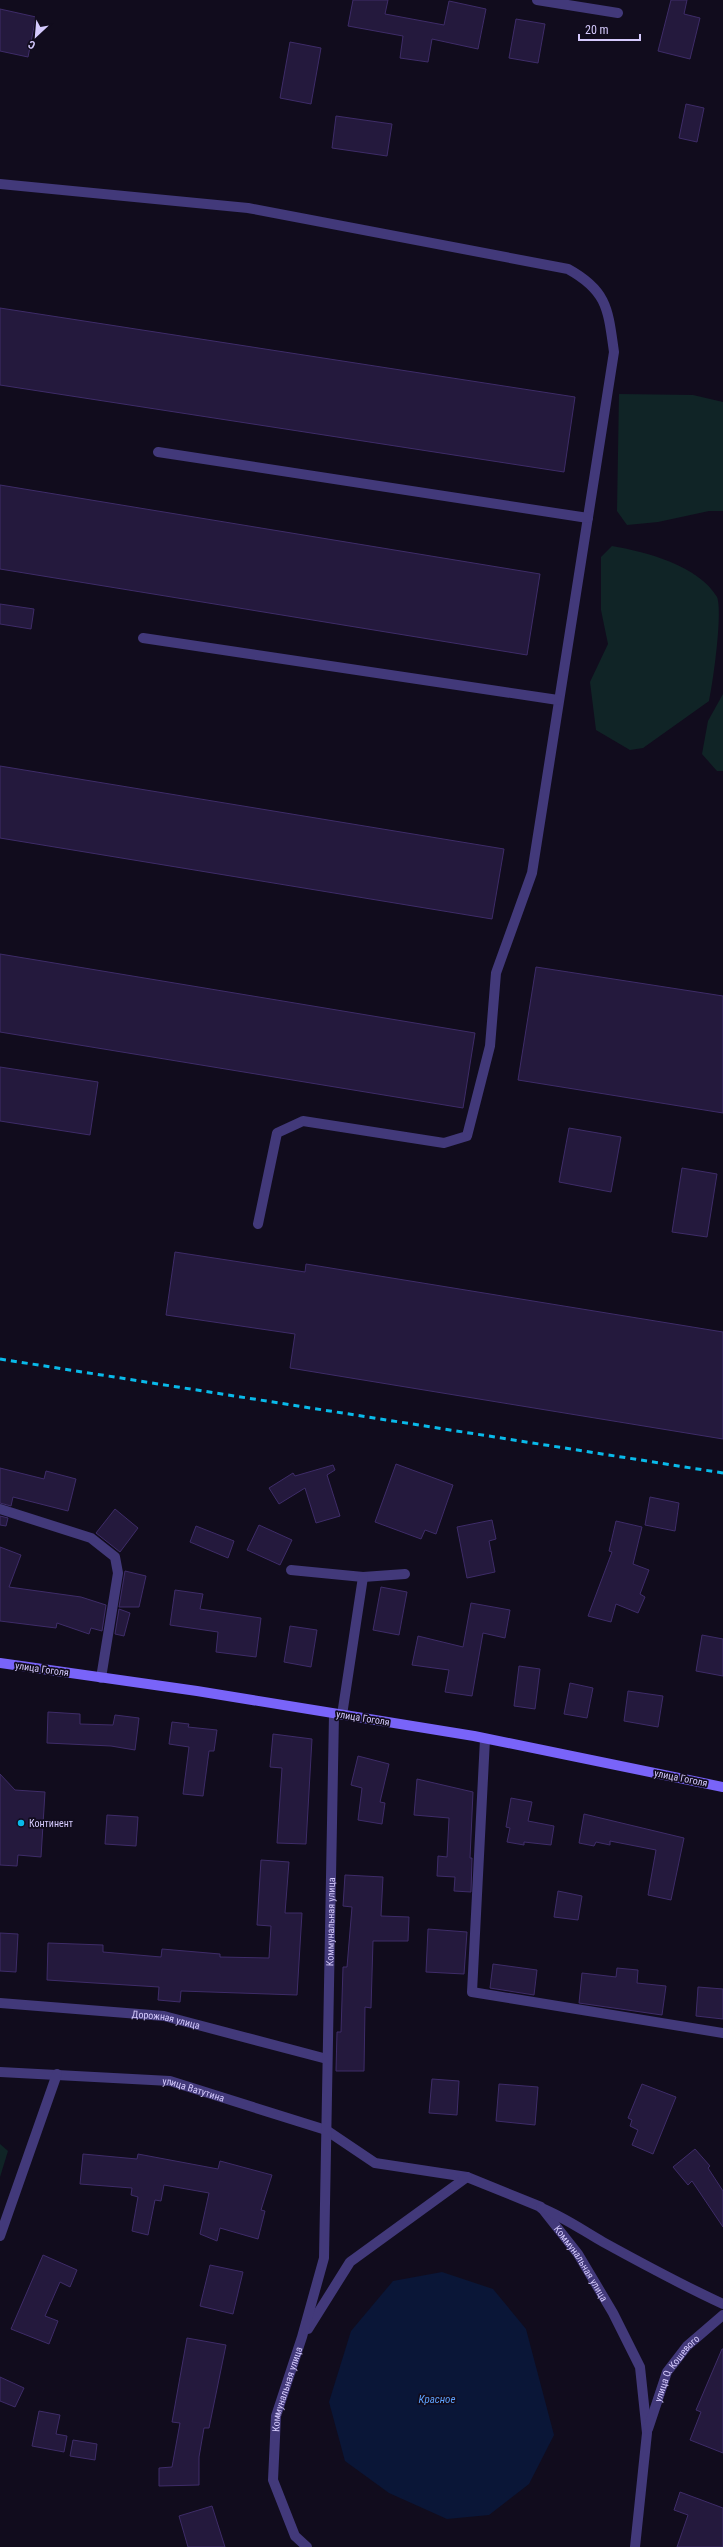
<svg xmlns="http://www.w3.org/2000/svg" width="723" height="2547" viewBox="0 0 723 2547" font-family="'Roboto Condensed',sans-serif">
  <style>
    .green { fill: #102426 }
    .water { fill: #0a1637 }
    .building { fill: #24193d; stroke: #3e2c68 }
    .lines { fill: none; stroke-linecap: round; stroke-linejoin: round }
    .service { stroke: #42397a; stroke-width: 10 }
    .minor { stroke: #42397a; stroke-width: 10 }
    .secondary { stroke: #7964f9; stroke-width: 10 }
    .rail { stroke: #09baea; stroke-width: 3; stroke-dasharray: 6 5; stroke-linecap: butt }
    .poi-dot { fill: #09baea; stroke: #110c1d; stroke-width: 1.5 }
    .labels { text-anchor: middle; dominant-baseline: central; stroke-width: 3.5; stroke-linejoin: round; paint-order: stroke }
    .street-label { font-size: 10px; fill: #d5cafd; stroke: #110c1d }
    .poi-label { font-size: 10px; fill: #d5cafd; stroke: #110c1d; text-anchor: start }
    .water-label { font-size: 11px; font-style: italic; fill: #5c9ff9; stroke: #110c1d }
  </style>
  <rect width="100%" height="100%" fill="#110c1d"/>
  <g class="green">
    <path d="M619,394L693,395L723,402V511H709L658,522L627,525L617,511Z"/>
    <path d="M612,546C646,552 698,565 717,597C723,612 713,683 709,701L643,748L630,750L596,730L590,682L608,644L601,610V557Z"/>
    <path d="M723,694V771H717L702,754L708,721Z"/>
    <path d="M0,2144L8,2151L0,2177Z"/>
  </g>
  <path class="water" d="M442,2272L493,2289L526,2329L554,2435L529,2484L489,2515L447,2519L389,2493L345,2461L329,2402L351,2331L393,2281Z"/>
  <g class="building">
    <path d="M353,0H388L385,14L444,25L449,1L486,9L478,49L432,39L428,62L400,58L403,36L348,26Z"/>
    <path d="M671,0H687L684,14L700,18L690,59L658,51Z"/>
    <path d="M0,9L36,17L28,57L0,51Z"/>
    <path d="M516,19L545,24L538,63L509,58Z"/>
    <path d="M290,42L321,48L311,104L280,98Z"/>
    <path d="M686,104L704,108L697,142L679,138Z"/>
    <path d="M336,116L392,124L387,156L332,148Z"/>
    <path d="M0,308L575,397L564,472L0,385Z"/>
    <path d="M0,485L540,574L527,655L0,569Z"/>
    <path d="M0,604L34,609L31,629L0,624Z"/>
    <path d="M0,766L504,849L492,919L0,838Z"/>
    <path d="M0,954L475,1033L463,1108L0,1032Z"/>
    <path d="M536,967L723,996V1113L518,1080Z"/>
    <path d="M0,1067L98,1082L90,1135L0,1121Z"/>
    <path d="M569,1128L621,1137L611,1192L559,1182Z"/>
    <path d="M682,1168L717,1174L707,1237L672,1232Z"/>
    <path d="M175,1252L305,1272L306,1264L723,1332V1439L290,1368L295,1334L166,1315Z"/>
    <path d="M396,1464L453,1485L436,1534L425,1530L421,1539L375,1522Z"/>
    <path d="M333,1465L335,1470L327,1475L340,1516L316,1523L305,1488L279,1504L269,1488L293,1473L295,1476Z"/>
    <path d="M0,1468L44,1479L46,1471L76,1479L68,1511L13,1497L11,1506L0,1503Z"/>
    <path d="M650,1497L679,1503L675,1531L645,1525Z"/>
    <path d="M115,1509L138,1528L120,1552L96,1533Z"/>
    <path d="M0,1516L8,1518L6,1526L0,1525Z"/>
    <path d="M492,1520L496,1539L489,1541L495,1572L467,1578L457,1527Z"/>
    <path d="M616,1521L642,1527L633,1564L649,1570L640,1594L645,1597L638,1613L616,1604L611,1622L588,1616L612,1552L609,1551Z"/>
    <path d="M259,1525L292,1540L280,1565L247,1550Z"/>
    <path d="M196,1526L234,1541L228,1558L190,1542Z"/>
    <path d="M0,1547L21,1555L9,1587L81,1597L106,1605L102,1631L91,1628L89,1634L57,1623L56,1628L0,1621Z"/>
    <path d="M125,1571L146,1576L139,1607H119Z"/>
    <path d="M381,1587L407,1592L399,1635L373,1630Z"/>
    <path d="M175,1590L203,1594L200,1609L261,1618L256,1657L216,1652L218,1632L170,1625Z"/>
    <path d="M471,1603L510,1610L505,1638L483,1633L472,1696L445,1692L449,1670L412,1665L418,1636L463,1647Z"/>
    <path d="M119,1609L130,1613L124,1636L115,1634Z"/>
    <path d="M290,1626L317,1630L311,1667L284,1662Z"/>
    <path d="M702,1635L723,1639V1676L696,1671Z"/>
    <path d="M519,1666L540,1669L535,1709L514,1706Z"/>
    <path d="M570,1683L593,1688L587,1718L564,1714Z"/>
    <path d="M628,1691L663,1696L658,1727L624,1721Z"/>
    <path d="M48,1712L80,1714V1724L113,1725L115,1715L139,1718L135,1750L111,1746L47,1743Z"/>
    <path d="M172,1722L189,1724L188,1727L217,1730L214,1751H209L203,1796L183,1794L189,1747L169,1744Z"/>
    <path d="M273,1734L312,1739L306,1844L277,1843L282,1768L270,1767Z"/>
    <path d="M358,1756L389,1764L380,1802L385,1803L382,1824L358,1820L362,1788L351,1785Z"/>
    <path d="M0,1774L15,1790L45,1792L41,1857L18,1855L17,1866L0,1865Z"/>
    <path d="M417,1779L473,1792L470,1858H472L471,1892L454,1891L455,1877L437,1876L438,1856L447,1857L449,1818L414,1815Z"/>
    <path d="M511,1798L532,1802L528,1821L554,1826L551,1845L524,1842V1845L507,1842L510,1828L506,1827Z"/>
    <path d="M584,1814L684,1838L671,1900L648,1895L656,1850L610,1841V1845L596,1842L594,1846L579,1843Z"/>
    <path d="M107,1815L138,1817L136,1846L105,1844Z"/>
    <path d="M261,1860L289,1862L285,1913H302L297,1995L181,1991L180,2002L158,2000L159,1987L47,1980L48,1943L103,1945V1952L161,1957L162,1949L220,1954V1957L269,1958L271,1926L257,1925Z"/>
    <path d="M345,1875L383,1877L381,1916L409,1917L408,1941H373L371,2008L365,2007L364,2071H336L337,2032H341L343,1967H347L352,1907L343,1906Z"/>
    <path d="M558,1891L582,1896L578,1920L554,1917Z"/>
    <path d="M428,1929L467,1932L464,1974L426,1972Z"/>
    <path d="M0,1933L18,1934L16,1972L0,1971Z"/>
    <path d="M493,1964L537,1970L534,1995L490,1988Z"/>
    <path d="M617,1968L638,1970L637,1983L666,1986L662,2015L579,2003L582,1973L616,1977Z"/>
    <path d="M698,1987L723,1989V2019L696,2016Z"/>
    <path d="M432,2079L459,2081L457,2115L429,2113Z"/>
    <path d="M499,2084L538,2087L535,2125L496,2121Z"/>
    <path d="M642,2084L676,2097L653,2154L632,2145L638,2130L630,2126L632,2120L628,2118Z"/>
    <path d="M695,2149L710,2166L708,2168L723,2191V2227L692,2181L688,2185L673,2167Z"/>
    <path d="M83,2154L137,2159L138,2154L218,2169L220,2161L272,2175L261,2210L265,2211L258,2239L220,2228L217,2241L200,2234L209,2193L164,2185L161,2201L155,2200L148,2235L132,2231L138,2197L131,2195L132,2188L80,2184Z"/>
    <path d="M43,2255L77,2270L70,2287L60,2282L45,2316L58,2321L49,2344L11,2329Z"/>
    <path d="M210,2265L243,2272L233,2314L200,2306Z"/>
    <path d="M187,2338L226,2345L209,2428H204L199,2457V2485L159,2486V2468L172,2467L180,2423L172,2422Z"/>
    <path d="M722,2349H723V2453L690,2440L701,2412L696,2410Z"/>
    <path d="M0,2377L24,2388L15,2407L0,2401Z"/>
    <path d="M39,2411L60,2415L56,2434L67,2436L64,2452L32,2446Z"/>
    <path d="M73,2440L97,2444L95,2460L70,2456Z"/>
    <path d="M680,2492L723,2508V2547H677L688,2515L674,2510Z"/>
    <path d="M212,2506L225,2547H188L179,2516Z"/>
  </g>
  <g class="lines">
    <g class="service">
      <path d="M0,184L248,208L568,269C608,291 608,310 614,352L532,873L496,973L490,1046L467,1136L444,1143L303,1121L277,1133L258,1224"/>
      <path d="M158,452L588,518"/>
      <path d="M143,638L558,700"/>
      <path d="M291,1570L363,1577L405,1574"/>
      <path d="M342,1715L363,1577"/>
    </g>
    <g class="minor">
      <path d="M537,0L618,13"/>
      <path d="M0,1509L91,1538L115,1557L118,1573L101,1678"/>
      <path d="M485,1739L472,1992L723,2033"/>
      <path id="s1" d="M0,2003L164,2016L327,2059"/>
      <path id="s2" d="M0,2072L170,2081L326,2130L375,2163L467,2177L541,2207L578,2254L613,2313L640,2367L647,2433L635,2547"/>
      <path d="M541,2208C564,2217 582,2230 603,2242C643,2264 682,2285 723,2304"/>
      <path d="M0,2236L57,2074"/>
      <path d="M308,2329L350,2262L467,2177"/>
      <path id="s3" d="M648,2429L667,2372L687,2346L723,2315"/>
      <path id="s4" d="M307,2547L295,2536L273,2480L276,2416L302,2337L324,2258L334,1714"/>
    </g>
    <path class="secondary" d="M0,1663L197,1691L474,1736L723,1787"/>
    <path class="rail" d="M0,1359L723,1473"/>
  </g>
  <circle class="poi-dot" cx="21" cy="1823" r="4"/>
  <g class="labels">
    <g class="street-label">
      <text transform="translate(42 1669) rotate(8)">улица Гоголя</text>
      <text transform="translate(363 1718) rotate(9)">улица Гоголя</text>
      <text transform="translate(681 1778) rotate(11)">улица Гоголя</text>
      <text stroke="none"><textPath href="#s4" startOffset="642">Коммунальная улица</textPath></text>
      <text stroke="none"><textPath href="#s1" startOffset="167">Дорожная улица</textPath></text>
      <text stroke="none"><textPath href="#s2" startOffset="195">улица Ватутина</textPath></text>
      <text stroke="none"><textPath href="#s2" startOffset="635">Коммунальная улица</textPath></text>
      <text stroke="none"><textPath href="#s3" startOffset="68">улица О. Кошевого</textPath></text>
      <text stroke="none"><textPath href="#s4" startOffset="169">Коммунальная улица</textPath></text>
    </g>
    <g class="poi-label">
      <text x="29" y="1823">Континент</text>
    </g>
    <g class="water-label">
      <text x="437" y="2399">Красное</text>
    </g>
  </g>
  <g transform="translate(36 36) rotate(206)" stroke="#110c1d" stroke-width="3" paint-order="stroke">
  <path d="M0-3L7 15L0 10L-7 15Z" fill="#d5cafd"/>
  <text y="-6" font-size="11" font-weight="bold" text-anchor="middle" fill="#d5cafd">С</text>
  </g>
  <path d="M579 34v6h61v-6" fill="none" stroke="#d5cafd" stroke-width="2"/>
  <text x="585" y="34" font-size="12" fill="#d5cafd" stroke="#110c1d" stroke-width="3" paint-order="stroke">20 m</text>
</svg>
